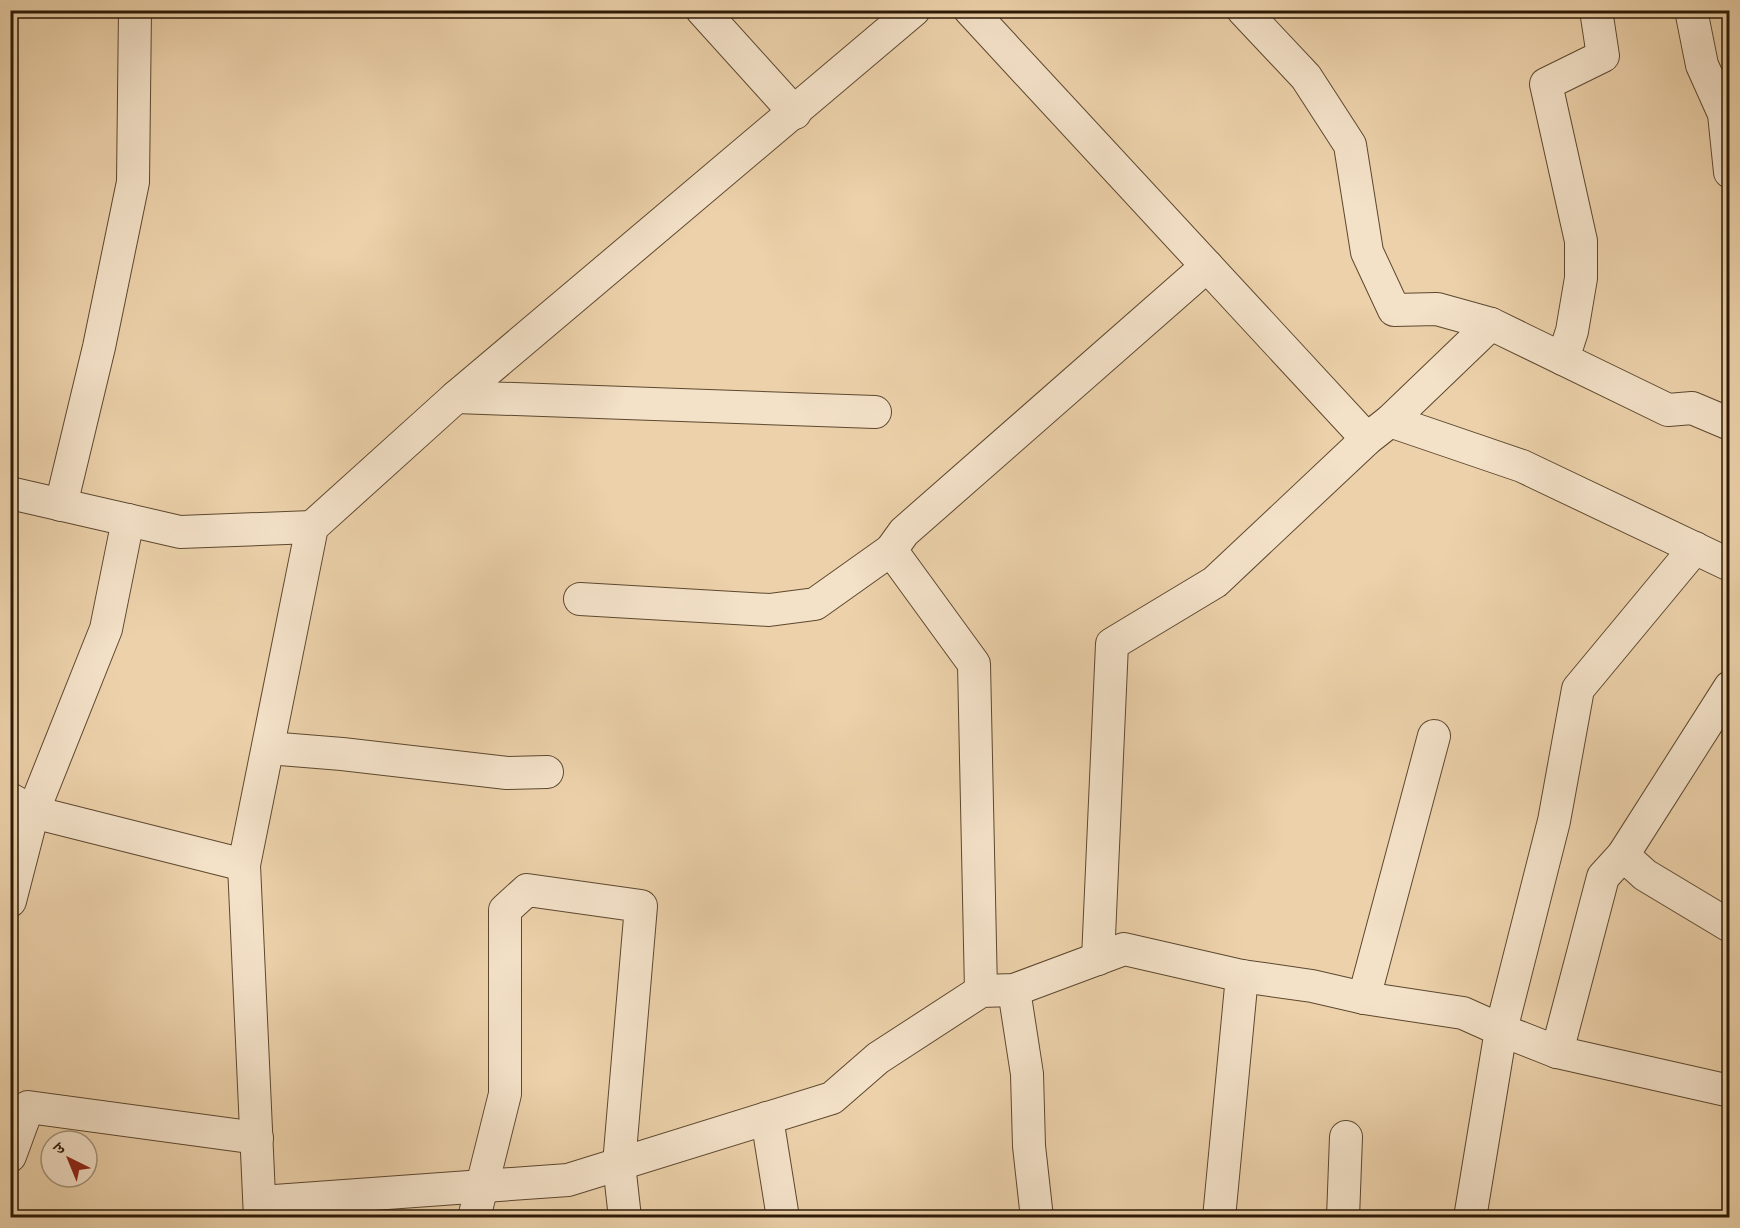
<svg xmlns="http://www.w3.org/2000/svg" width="1740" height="1228" viewBox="0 0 1740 1228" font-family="'Sorts Mill Goudy','Noto Serif Devanagari',serif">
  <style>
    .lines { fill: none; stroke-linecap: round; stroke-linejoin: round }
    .minor-casing { stroke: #5d482f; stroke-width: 34 }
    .minor { stroke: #f3e1c8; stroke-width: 32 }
  </style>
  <rect width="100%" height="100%" fill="#ecd1aa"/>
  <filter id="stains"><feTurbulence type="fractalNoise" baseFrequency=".00333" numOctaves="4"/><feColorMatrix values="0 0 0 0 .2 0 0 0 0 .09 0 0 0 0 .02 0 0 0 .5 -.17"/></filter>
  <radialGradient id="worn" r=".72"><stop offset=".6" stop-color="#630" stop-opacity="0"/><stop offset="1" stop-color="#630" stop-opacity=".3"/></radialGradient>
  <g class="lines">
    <g class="minor-casing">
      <g id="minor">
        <path d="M702,10L795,113"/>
        <path d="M970,10L1367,439"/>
        <path d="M1243,10L1306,77L1350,145L1367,252L1394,310L1437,309L1491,324L1668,410L1692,408L1730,424"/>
        <path d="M1691,10L1702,65L1724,114L1730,172"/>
        <path d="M1563,359L1572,331L1581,278V241L1546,84L1603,56L1596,10"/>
        <path d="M456,397L875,412"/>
        <path d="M1390,421L1491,324"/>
        <path d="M10,493L180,532L312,527"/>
        <path d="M61,505L99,347L133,182L135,10"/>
        <path d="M891,550L974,664L981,991"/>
        <path d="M580,599L769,610L815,604L891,550L904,532L1207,266"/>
        <path d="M268,748L342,754L507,773L547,772"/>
        <path d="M10,799L33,812L244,865"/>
        <path d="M1623,855L1645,875L1730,926"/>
        <path d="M10,901L33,812L106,629L128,520"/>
        <path d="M1098,959L1112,644L1215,582L1367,439L1390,421L1522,466L1730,565"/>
        <path d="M1014,990L1027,1074L1029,1146L1037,1218"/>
        <path d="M1364,998L1434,736"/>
        <path d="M1557,1052L1603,877L1623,855L1730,687"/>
        <path d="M767,1118L783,1218"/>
        <path d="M10,1156L28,1107L257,1138"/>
        <path d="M261,1202L568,1180L832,1098L878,1058L981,991L1014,990L1124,949L1242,976L1312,986L1364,998L1463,1013L1501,1030L1557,1052L1730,1091"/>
        <path d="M260,1218L244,865L312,527L456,397L914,10"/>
        <path d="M474,1218L505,1094V910L527,890L641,906L619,1164L625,1218"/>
        <path d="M1219,1218L1242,976"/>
        <path d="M1343,1218L1346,1137"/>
        <path d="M1470,1218L1501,1030L1554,821L1578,689L1695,548"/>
      </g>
    </g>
    <use href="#minor" class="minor"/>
  </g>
  <rect width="1740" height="1228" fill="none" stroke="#ecd1aa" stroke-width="36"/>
  <rect x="12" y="12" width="1716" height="1204" fill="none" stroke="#2d1a06" stroke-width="3"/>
  <rect x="18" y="18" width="1704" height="1192" fill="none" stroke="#2d1a06" stroke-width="1.5"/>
  <g transform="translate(69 1159) rotate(317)"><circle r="28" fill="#f3e1c8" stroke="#a4917a" stroke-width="1.5"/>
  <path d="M0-4.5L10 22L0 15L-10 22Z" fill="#8f2418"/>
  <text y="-9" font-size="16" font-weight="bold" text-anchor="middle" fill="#2d1a06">उ</text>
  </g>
  <rect width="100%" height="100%" filter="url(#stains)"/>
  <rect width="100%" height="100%" fill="url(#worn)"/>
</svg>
